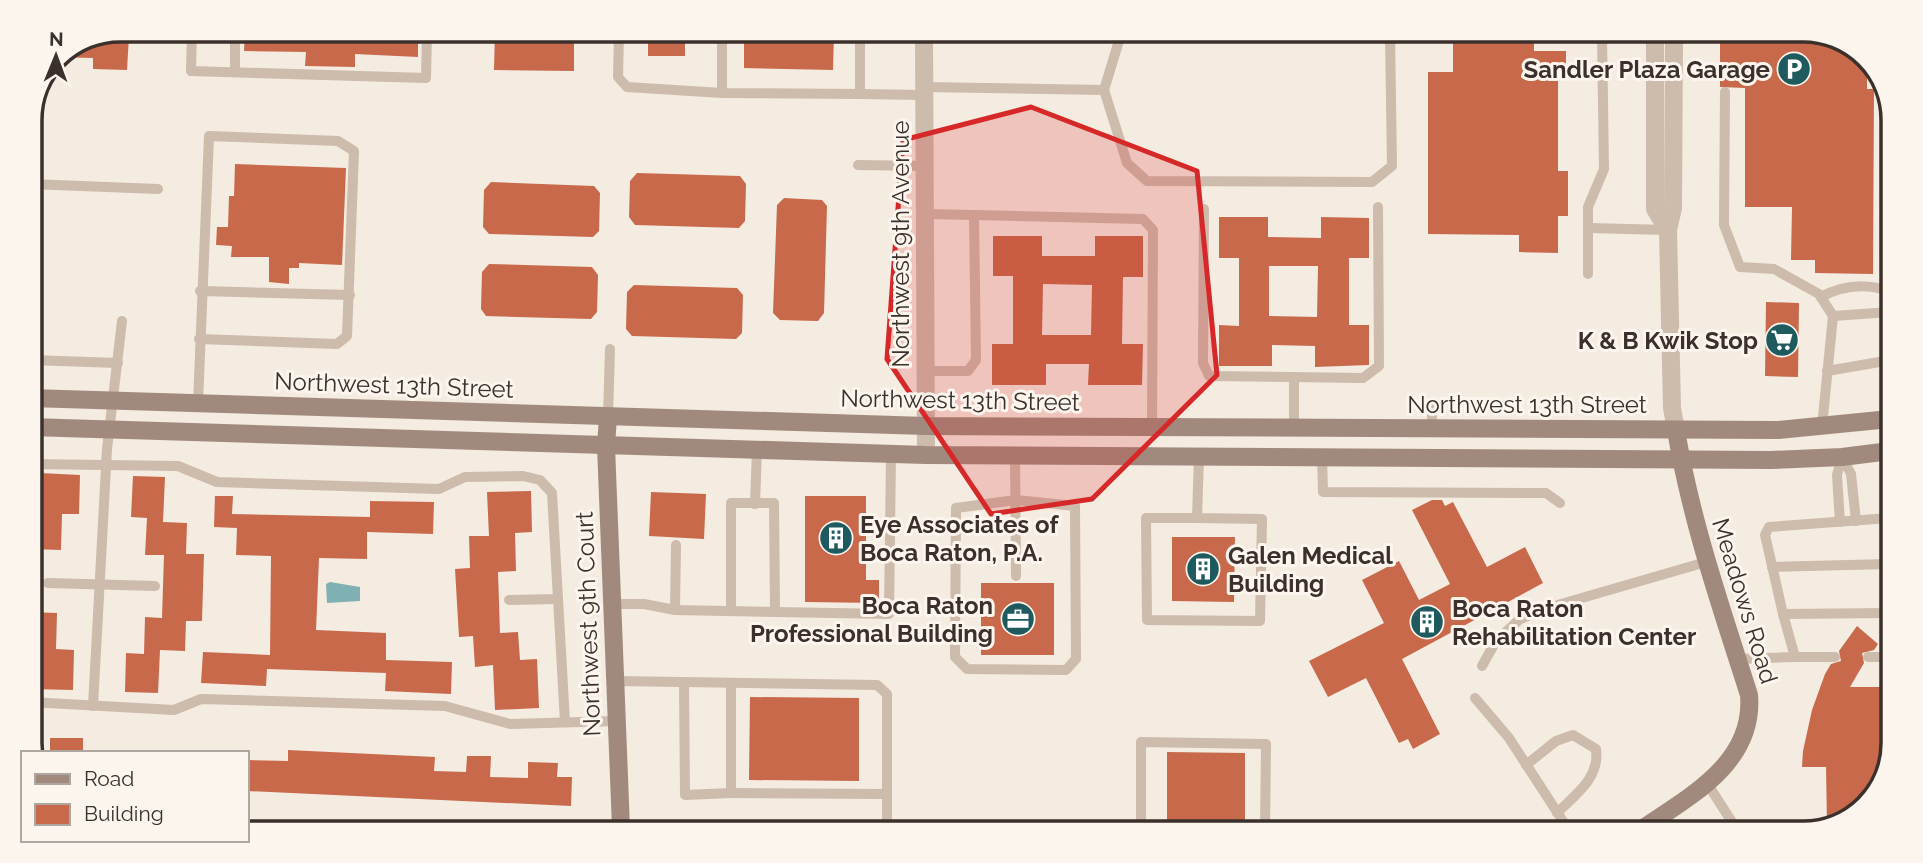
<svg xmlns="http://www.w3.org/2000/svg" width="1923" height="863" viewBox="0 0 1923 863" font-family="Raleway,sans-serif">
  <style>
    .water { fill: #7fb0b2 }
    .building { fill: #c8694b; fill-rule: evenodd }
    .lines { fill: none; stroke-linecap: round; stroke-linejoin: round }
    .lane { stroke: #cdbbac; stroke-width: 10 }
    .street { stroke: #cdbbac; stroke-width: 18 }
    .secondary { stroke: #a18a7d; stroke-width: 18 }
    .marked { fill: #d62828; fill-opacity: 0.2; stroke: #d62828; stroke-width: 5; stroke-linejoin: round }
    .labels { text-anchor: middle; dominant-baseline: central; stroke-width: 6; stroke-linejoin: round; paint-order: stroke }
    .poi-label { font-size: 24px; font-weight: bold; fill: #3b302b; stroke: #fbf5ee; text-anchor: end }
    .street-label { font-size: 24px; fill: #3b302b; stroke: #fbf5ee }
    .rim { fill: none; stroke: #3b302b; stroke-width: 3.5 }
  </style>
  <rect width="100%" height="100%" fill="#f4ebe1"/>
  <path class="water" d="M330,582L360,587V601L327,603L326,584Z"/>
  <g class="building">
    <path d="M245,30L418,31V57L355,54V67L305,66L306,52L244,51Z"/>
    <path d="M118,31L117,35L129,36L127,70L93,69V58L56,57Z"/>
    <path d="M495,31L574,32V71L494,70Z"/>
    <rect x="648" y="32" width="37" height="24"/>
    <path d="M744,32L834,33L833,70L744,68Z"/>
    <path d="M1453,35L1534,36V51H1566V73H1558V171H1568V216H1558V253L1519,252V235L1428,234V72H1453Z"/>
    <path d="M1720,36L1838,37L1867,61V89H1874L1873,274L1815,273V260H1791L1792,207H1745V88L1720,87Z"/>
    <path d="M235,164L346,168L342,265L299,263V268H289V284L269,282V257H231L232,246L216,245L217,227H228L229,196H234Z"/>
    <path d="M637,173L740,176L746,184L745,221L739,228L635,225L629,217L630,181Z"/>
    <path d="M491,182L594,186L600,193L599,231L593,237L489,234L483,227L484,190Z"/>
    <path d="M784,198L822,200L827,206L824,313L818,321L780,320L773,313L777,205Z"/>
    <path d="M1219,217H1268V237L1321,238V217L1369,218V258H1349V325H1369V365L1315,367V346L1272,345V366H1219V325L1239,326V258H1219ZM1269,266H1318L1317,317L1269,316Z"/>
    <path d="M993,236H1042V256H1095V236H1143V277H1123L1122,344H1143L1142,385H1088L1089,364H1046V385H992V344H1013V276H993ZM1043,284L1092,285L1091,335H1042Z"/>
    <path d="M489,264L592,267L598,275L597,312L591,319L486,316L481,309L482,272Z"/>
    <path d="M634,285L737,288L743,295L742,333L736,339L632,336L626,329L627,292Z"/>
    <path d="M1766,302L1799,303L1798,377L1765,376Z"/>
    <path d="M40,473L80,475L79,514H62L61,550L30,549V515L38,516Z"/>
    <path d="M133,476L165,477L163,522L187,523L186,554H204L202,621H186L185,651L160,650L158,693L125,692L126,653L144,654L145,617L162,618L164,555H145L147,518L131,517Z"/>
    <path d="M531,491L532,532L515,533L516,571L498,572L500,633L518,632L520,660L537,659L539,708L495,710L493,665L475,667L473,636L459,637L455,569L470,568L469,536H489L487,492Z"/>
    <path d="M651,492L706,494L704,539L649,536Z"/>
    <path d="M215,496H233L232,514L370,517V501L434,502L433,534L367,532V559L319,558L316,630L386,633V660L452,662L451,694L385,691L386,673L267,669L266,686L201,683L203,652L270,655L271,556L236,555L237,528L214,527Z"/>
    <path d="M805,496H866V580H879V603L805,602Z"/>
    <path d="M1432,500H1442L1445,506L1453,502L1487,567L1525,547L1543,583L1402,659L1440,734L1413,749L1408,739L1399,743L1366,678L1328,697L1309,661L1384,623L1362,580L1399,561L1419,600L1450,584L1412,510Z"/>
    <path d="M1172,537H1235L1234,602L1172,601Z"/>
    <rect x="981" y="583" width="73" height="72"/>
    <path d="M30,612L57,613L56,649L74,650L73,690L31,689Z"/>
    <path d="M1857,626L1878,644L1874,650L1862,653L1864,663L1850,687H1887L1886,778L1853,818L1827,826L1826,767H1802L1803,751L1812,710L1825,674L1831,664L1841,661L1839,651Z"/>
    <path d="M750,697L859,698V781L749,780Z"/>
    <rect x="50" y="738" width="33" height="15"/>
    <path d="M288,750L435,757L434,771L466,772L467,756H491L490,777L528,778V762L558,763L557,777H572L571,806L247,791V760L288,761Z"/>
    <path d="M1167,752L1245,753V831H1167Z"/>
  </g>
  <g class="lines">
    <g class="lane">
      <path d="M192,30L191,71L426,78L427,31"/>
      <path d="M619,32L618,77L627,87L722,93"/>
      <path d="M722,32V93L860,94V33"/>
      <path d="M1121,34L1104,90L1127,163L1147,181L1372,182L1392,166L1390,35"/>
      <path d="M235,72V30"/>
      <path d="M924,87L1104,90"/>
      <path d="M1725,92L1724,225L1740,267L1774,269L1819,294L1833,316L1822,427"/>
      <path d="M860,94L924,95"/>
      <path d="M1887,98L1888,205L1892,228"/>
      <path d="M858,165L925,166"/>
      <path d="M30,184L158,189"/>
      <path d="M1204,209L1203,363L1209,376L1363,378L1379,366L1378,207"/>
      <path d="M925,214L974,215L976,360L968,371H926"/>
      <path d="M974,215L1143,219L1153,230L1152,427"/>
      <path d="M1588,228L1668,230"/>
      <path d="M1588,274V207L1604,169L1602,36"/>
      <path d="M200,291L350,295"/>
      <path d="M1821,297C1843,285 1867,283 1891,292"/>
      <path d="M1833,316L1891,312"/>
      <path d="M30,360L118,363"/>
      <path d="M1827,371L1891,360"/>
      <path d="M198,403L209,136L338,141L354,151L347,336L337,344L199,339"/>
      <path d="M1432,403V428"/>
      <path d="M608,417L610,349"/>
      <path d="M1294,428V377"/>
      <path d="M1015,455L1016,576"/>
      <path d="M1322,457L1323,492L1546,493L1560,503"/>
      <path d="M1842,457L1851,474L1856,521"/>
      <path d="M30,464L178,466L217,482L439,489L465,477L523,476L540,480L552,493L565,722"/>
      <path d="M1016,500L1075,506L1076,659L1066,670L967,669L955,657L956,508Z"/>
      <path d="M755,504L757,450"/>
      <path d="M1197,518H1146L1147,620L1260,621L1262,519L1197,518L1199,456"/>
      <path d="M1840,522L1837,475L1842,457"/>
      <path d="M1772,567L1888,564"/>
      <path d="M48,583L155,586"/>
      <path d="M509,600L558,599"/>
      <path d="M612,604H644L675,610L889,614L891,454"/>
      <path d="M675,610L676,545"/>
      <path d="M731,611V503H774L775,612"/>
      <path d="M1783,614L1765,535L1769,527L1889,518"/>
      <path d="M1795,657H1835"/>
      <path d="M1868,657H1887"/>
      <path d="M1738,659L1795,657L1783,614L1888,613"/>
      <path d="M1482,666L1496,641L1520,619L1561,604L1706,562"/>
      <path d="M615,681L877,685L887,694V830"/>
      <path d="M684,682L685,795L731,793V683"/>
      <path d="M1475,698L1509,738L1570,832"/>
      <path d="M30,702L174,710L201,699L445,706L510,724L617,721"/>
      <path d="M93,706L107,449L122,321"/>
      <path d="M1526,765L1556,741L1573,735L1596,749C1600,778 1576,794 1557,813"/>
      <path d="M1707,783L1739,833"/>
      <path d="M731,793L887,794"/>
      <path d="M1141,831V742L1266,744L1265,831"/>
    </g>
    <g class="street">
      <path d="M924,33L926,455"/>
      <path d="M1655,36V209L1668,230"/>
      <path d="M1674,36L1673,208L1668,230L1672,408L1676,430"/>
    </g>
    <g class="secondary">
      <path d="M30,398L926,426L1778,430L1890,419"/>
      <path d="M608,417L606,446L621,828"/>
      <path d="M30,427L926,455L1771,460L1842,457L1890,451"/>
      <path d="M1636,833C1686,798 1755,765 1749,695C1721,607 1691,521 1676,430"/>
    </g>
  </g>
  <path class="marked" d="M1031,107L1197,171L1217,375L1092,499L991,514L887,359L903,140Z"/>
  <defs>
    <g id="parking-disc" transform="scale(1.75)"><circle r="9.5" fill="#1f5a5e" stroke="#fbf5ee"/><path d="M-3.5-5.5H1a3.5 3.5 0 0 1 0 7H-1V5.5H-3.5ZM-1-3.4V-.6H.8a1.4 1.4 0 0 0 0-2.8Z" fill="#fff"/></g>
    <g id="supermarket-disc" transform="scale(1.75)"><circle r="9.5" fill="#1f5a5e" stroke="#fbf5ee"/><path d="M-6-5.5h2.5l.6 2H6L4.5 2H-2.5L-4.4-4H-6ZM-1.5 3.2a1.3 1.3 0 1 0 .1 0ZM3 3.2a1.3 1.3 0 1 0 .1 0Z" fill="#fff"/></g>
    <g id="building-disc" transform="scale(1.75)"><circle r="9.5" fill="#1f5a5e" stroke="#fbf5ee"/><path d="M-4-6H4V6H1V3H-1V6H-4ZM-2.5-4.3h1.7v1.8h-1.7ZM.8-4.3h1.7v1.8H.8ZM-2.5-1h1.7V.8h-1.7ZM.8-1h1.7V.8H.8Z" fill="#fff"/></g>
    <g id="office-disc" transform="scale(1.75)"><circle r="9.5" fill="#1f5a5e" stroke="#fbf5ee"/><path d="M-6-3h4V-5.5h4V-3h4V5H-6ZM-1-4.5V-3h2v-1.5ZM-6 0V1H6V0Z" fill="#fff"/></g>
  </defs>
  <g fill-rule="evenodd">
    <use href="#parking-disc" x="1794" y="69"/>
    <use href="#supermarket-disc" x="1782" y="340"/>
    <use href="#building-disc" x="836" y="538"/>
    <use href="#building-disc" x="1203" y="569"/>
    <use href="#office-disc" x="1018" y="619"/>
    <use href="#building-disc" x="1427" y="622"/>
  </g>
  <g class="labels">
    <g class="poi-label">
      <text x="1770" y="69">Sandler Plaza Garage</text>
      <text x="1758" y="340">K &amp; B Kwik Stop</text>
      <text x="860" y="524" text-anchor="start">Eye Associates of<tspan x="860" dy="28">Boca Raton, P.A.</tspan></text>
      <text x="1228" y="555" text-anchor="start">Galen Medical<tspan x="1228" dy="28">Building</tspan></text>
      <text x="993" y="605">Boca Raton<tspan x="993" dy="28">Professional Building</tspan></text>
      <text x="1452" y="608" text-anchor="start">Boca Raton<tspan x="1452" dy="28">Rehabilitation Center</tspan></text>
    </g>
    <g class="street-label">
      <text transform="translate(900 244) rotate(-90)">Northwest 9th Avenue</text>
      <text transform="translate(394 385) rotate(2)">Northwest 13th Street</text>
      <text transform="translate(960 400) rotate(1)">Northwest 13th Street</text>
      <text x="1527" y="404">Northwest 13th Street</text>
      <text transform="translate(1745 601) rotate(73)">Meadows Road</text>
      <text transform="translate(588 624) rotate(-92)">Northwest 9th Court</text>
    </g>
  </g>
  <path d="M0 0H1923V863H0ZM120 42H1803A78 78 0 0 1 1881 120V743A78 78 0 0 1 1803 821H120A78 78 0 0 1 42 743V120A78 78 0 0 1 120 42Z" fill="#fbf5ee" fill-rule="evenodd"/>
  <path class="rim" d="M120 42H1803A78 78 0 0 1 1881 120V743A78 78 0 0 1 1803 821H120A78 78 0 0 1 42 743V120A78 78 0 0 1 120 42Z"/>
  <rect x="21" y="751" width="228" height="91" fill="#fbf5ee" stroke="#aea6a0" stroke-width="2"/>
  <rect x="35" y="774" width="35" height="10" fill="#a18a7d" stroke="#aea6a0" stroke-width="2"/>
  <text x="84" y="786" font-size="21" fill="#3b302b">Road</text>
  <rect x="35" y="804" width="35" height="21" fill="#c8694b" stroke="#aea6a0" stroke-width="2"/>
  <text x="84" y="821" font-size="21" fill="#3b302b">Building</text>
  <g transform="translate(56 56) rotate(1)" stroke="#fbf5ee" stroke-width="5" paint-order="stroke">
  <path d="M0-5L12 26L0 18L-12 26Z" fill="#3b302b"/>
  <text y="-10" font-size="19" font-weight="bold" text-anchor="middle" fill="#3b302b">N</text>
  </g>
</svg>
